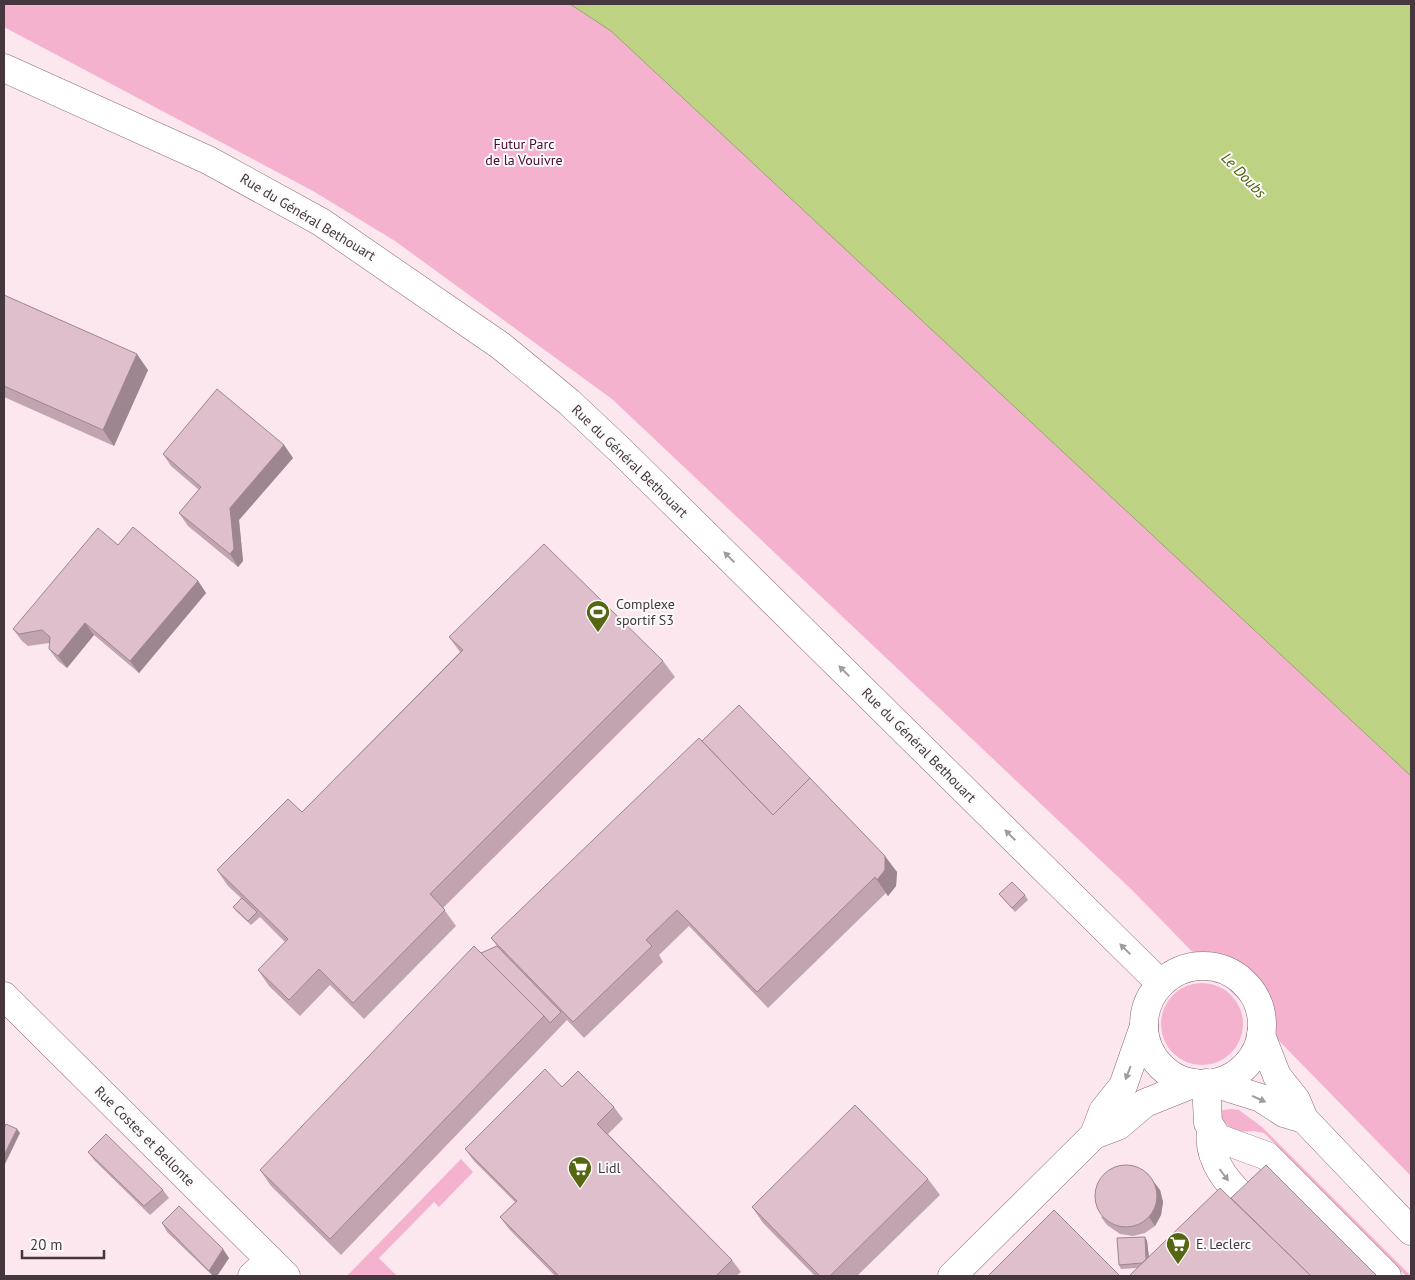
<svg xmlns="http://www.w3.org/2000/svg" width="1415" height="1280" viewBox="0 0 1415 1280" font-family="'PT Sans',sans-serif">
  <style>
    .green { fill: #f5b2ce }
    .water { fill: #bdd383; stroke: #99a46e }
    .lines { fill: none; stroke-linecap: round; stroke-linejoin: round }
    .minor-casing { stroke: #896c78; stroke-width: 29 }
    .minor { stroke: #fff; stroke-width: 28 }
    .wall { fill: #c1a4af }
    .shaded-wall { fill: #9d868f }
    .building { fill: #e0bfcc; stroke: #9d868f }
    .oneway { fill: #a29b9e }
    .labels { text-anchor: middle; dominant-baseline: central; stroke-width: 4; stroke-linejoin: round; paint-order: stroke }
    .park-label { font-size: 14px; fill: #4e052e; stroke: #fbfbfb }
    .street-label { font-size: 14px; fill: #45373d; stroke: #fbfbfb }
    .poi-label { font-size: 14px; fill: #45373d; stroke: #fbfbfb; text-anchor: start }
    .water-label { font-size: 15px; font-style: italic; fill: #4c5d00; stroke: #fbfbfb }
  </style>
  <rect width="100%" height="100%" fill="#fce7ef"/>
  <g class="green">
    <path d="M4,4H570L611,31L1411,776V1176L1133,891L612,399L395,241L313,191L4,27Z"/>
    <circle cx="1202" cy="1024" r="41"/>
    <path d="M1231,1109L1239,1110L1262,1127L1411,1276H1406L1264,1133L1254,1131L1235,1132L1223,1121L1221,1116L1222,1110Z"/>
    <path d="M461,1159L473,1172L439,1207L434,1202L379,1258L397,1276H347Z"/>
  </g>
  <path class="water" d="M570,4H1411V776L611,31Z"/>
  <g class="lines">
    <g class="minor-casing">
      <g id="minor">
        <path d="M4,68L208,160L321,222L501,346L569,402L620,450L1160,983"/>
        <circle cx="1203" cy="1025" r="59"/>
        <path d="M4,996L286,1276"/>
        <path d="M1261,1035L1277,1076L1296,1100L1304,1119L1411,1231"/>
        <path d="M1206,1083L1208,1123L1218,1138L1267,1156L1387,1276"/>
        <path d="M1213,1083L1261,1098L1284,1113L1304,1119"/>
        <path d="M1211,1130C1206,1168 1239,1193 1263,1217"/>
        <path d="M1094,1135L1103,1111L1123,1086L1144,1026"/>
        <path d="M252,1276L270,1260"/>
        <path d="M952,1276L1094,1135L1118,1126L1145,1103L1195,1083"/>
      </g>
    </g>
    <use href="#minor" class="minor"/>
  </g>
  <g class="wall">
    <path d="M4,295L148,370L114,446L4,397Z"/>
    <path d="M284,445L293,458L239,520L243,561L238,567L188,526L179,513L199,490L171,466L163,454Z"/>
    <path d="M118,545L198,581L206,593L139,673L94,635L67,668L58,661L49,649V643L28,646L22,641L13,629Z"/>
    <path d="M449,637L663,661L675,677L443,908L456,926L364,1019L330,985L300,1016L269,986L258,970L285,942L260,917L251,925L236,911L233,907L241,898L228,886L217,870L302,812L460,652Z"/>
    <path d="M702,741L897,872L896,886L888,896L886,893L768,1008L689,926L659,955L663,962L584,1038L567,1020L341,1255L271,1186L260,1170L481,953L497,946L491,938Z"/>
    <path d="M999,894L1025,895L1028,900L1015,912Z"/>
    <path d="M562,1087L614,1107L623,1119L608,1134L732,1260L741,1272L736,1276H555L509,1229L500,1217L515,1202L474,1161L465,1149Z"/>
    <path d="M88,1152L163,1190L169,1198L150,1215L94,1160Z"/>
    <path d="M928,1179L940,1195L857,1276H815L763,1223L752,1207Z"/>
    <path d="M1160,1190L1163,1202L1161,1215L1155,1226L1145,1233L1133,1236L1120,1234L1107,1225L1101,1217Z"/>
    <path d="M1231,1198L1377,1276L1137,1268L1121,1269L1119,1265L1145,1237L1147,1241L1149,1257Z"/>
    <path d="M162,1223L229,1258L217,1276H213L167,1232Z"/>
  </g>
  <g class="shaded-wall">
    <path d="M137,354L148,370L114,446L103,430Z"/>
    <path d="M284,445L293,458L239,520L243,561L238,567L230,554V508Z"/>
    <path d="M198,581L206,593L139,673L130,661Z"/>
    <path d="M85,623L94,635L67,668L58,656Z"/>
    <path d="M885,856L897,872L896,886L888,896L877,880Z"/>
    <path d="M17,1129L20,1133L5,1164L4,1162V1155Z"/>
    <path d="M1154,1182L1160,1190L1163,1202L1161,1215L1155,1226L1149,1217Z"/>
    <path d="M1145,1237L1147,1241L1150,1267L1147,1263Z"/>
    <path d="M223,1249L229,1258L217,1276H213L209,1271Z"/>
  </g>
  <g class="building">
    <path d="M4,295L137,354L103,430L4,386Z"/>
    <path d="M217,389L284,445L230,508L234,549L230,554L179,513L201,487L163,454Z"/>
    <path d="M133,527L198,581L130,661L85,623L58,656L49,649L50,637L42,630L19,634L13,629L98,528L118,545Z"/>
    <path d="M544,544L663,661L430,894L445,910L353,1003L319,969L289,1000L258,970L288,939L217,870L288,799L302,812L463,650L449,637Z"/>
    <path d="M739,705L810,778L773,815L702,741Z"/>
    <path d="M699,738L773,815L810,778L885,856V870L877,880L875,877L757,992L677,910L646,940L652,946L573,1022L491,938Z"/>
    <path d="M1012,882L1025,895L1012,908L999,894Z"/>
    <path d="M242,898L257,912L248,921L233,907Z"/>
    <path d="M474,946L544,1016L330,1239L260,1170Z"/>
    <path d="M497,946L561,1012L550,1023L544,1016L481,953Z"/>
    <path d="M545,1069L562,1087L578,1071L614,1107L597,1124L732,1260L716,1276H559L500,1217L517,1201L465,1149Z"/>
    <path d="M855,1105L928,1179L830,1276H820L752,1207Z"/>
    <path d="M6,1124L17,1129L4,1155V1128Z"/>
    <path d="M106,1134L163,1190L144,1206L88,1152Z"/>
    <circle cx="1126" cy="1196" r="31"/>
    <path d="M1266,1165L1377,1276H1311L1231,1198Z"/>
    <path d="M1220,1188L1311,1276H1129Z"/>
    <path d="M179,1206L223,1249L209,1271L162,1223Z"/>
    <path d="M1054,1210L1120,1276H988Z"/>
    <path d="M1145,1237L1146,1259L1142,1263L1119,1265L1117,1238Z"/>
  </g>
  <defs><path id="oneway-solid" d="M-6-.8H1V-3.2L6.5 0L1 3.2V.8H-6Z" transform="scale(1.25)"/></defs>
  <g class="oneway">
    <use href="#oneway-solid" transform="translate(729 557) rotate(-135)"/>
    <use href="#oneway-solid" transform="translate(844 671) rotate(-135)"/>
    <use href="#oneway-solid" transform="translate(1010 835) rotate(-135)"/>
    <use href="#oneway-solid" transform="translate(1125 949) rotate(-135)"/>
    <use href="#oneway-solid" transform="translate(1128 1073) rotate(111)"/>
    <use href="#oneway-solid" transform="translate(1259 1099) rotate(24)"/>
    <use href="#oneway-solid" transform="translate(1224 1175) rotate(53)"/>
  </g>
  <defs>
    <g id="stadium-pin" transform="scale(1.25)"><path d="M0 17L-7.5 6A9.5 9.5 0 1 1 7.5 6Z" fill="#556712" stroke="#fbfbfb"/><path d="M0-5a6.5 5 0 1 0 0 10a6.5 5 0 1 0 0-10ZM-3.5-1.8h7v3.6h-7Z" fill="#fff"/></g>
    <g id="supermarket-pin" transform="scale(1.25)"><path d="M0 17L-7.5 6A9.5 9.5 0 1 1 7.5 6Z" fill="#556712" stroke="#fbfbfb"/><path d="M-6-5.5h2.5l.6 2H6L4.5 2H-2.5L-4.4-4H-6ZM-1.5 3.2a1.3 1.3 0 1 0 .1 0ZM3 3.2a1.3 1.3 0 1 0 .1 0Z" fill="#fff"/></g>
  </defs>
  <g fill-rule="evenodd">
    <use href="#stadium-pin" x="598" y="612"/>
    <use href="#supermarket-pin" x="580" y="1168"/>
    <use href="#supermarket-pin" x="1178" y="1244"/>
  </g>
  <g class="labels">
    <g class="park-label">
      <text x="524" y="144">Futur Parc<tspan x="524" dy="16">de la Vouivre</tspan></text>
    </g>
    <g class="street-label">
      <text transform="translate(308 217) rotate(31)">Rue du Général Bethouart</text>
      <text transform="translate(630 461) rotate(44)">Rue du Général Bethouart</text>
      <text transform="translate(919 745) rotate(45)">Rue du Général Bethouart</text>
      <text transform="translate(145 1136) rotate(45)">Rue Costes et Bellonte</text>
    </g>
    <g class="poi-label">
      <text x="616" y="604">Complexe<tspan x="616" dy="16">sportif S3</tspan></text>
      <text x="598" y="1168">Lidl</text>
      <text x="1196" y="1244">E. Leclerc</text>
    </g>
    <g class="water-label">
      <text transform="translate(1244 175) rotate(46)">Le Doubs</text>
    </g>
  </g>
  <rect width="1415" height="1280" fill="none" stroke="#45373d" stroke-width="10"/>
  <path d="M22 1250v8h82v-8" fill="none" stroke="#45373d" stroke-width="2.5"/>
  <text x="30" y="1250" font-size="15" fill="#45373d" stroke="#fbfbfb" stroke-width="4" paint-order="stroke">20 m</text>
</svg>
